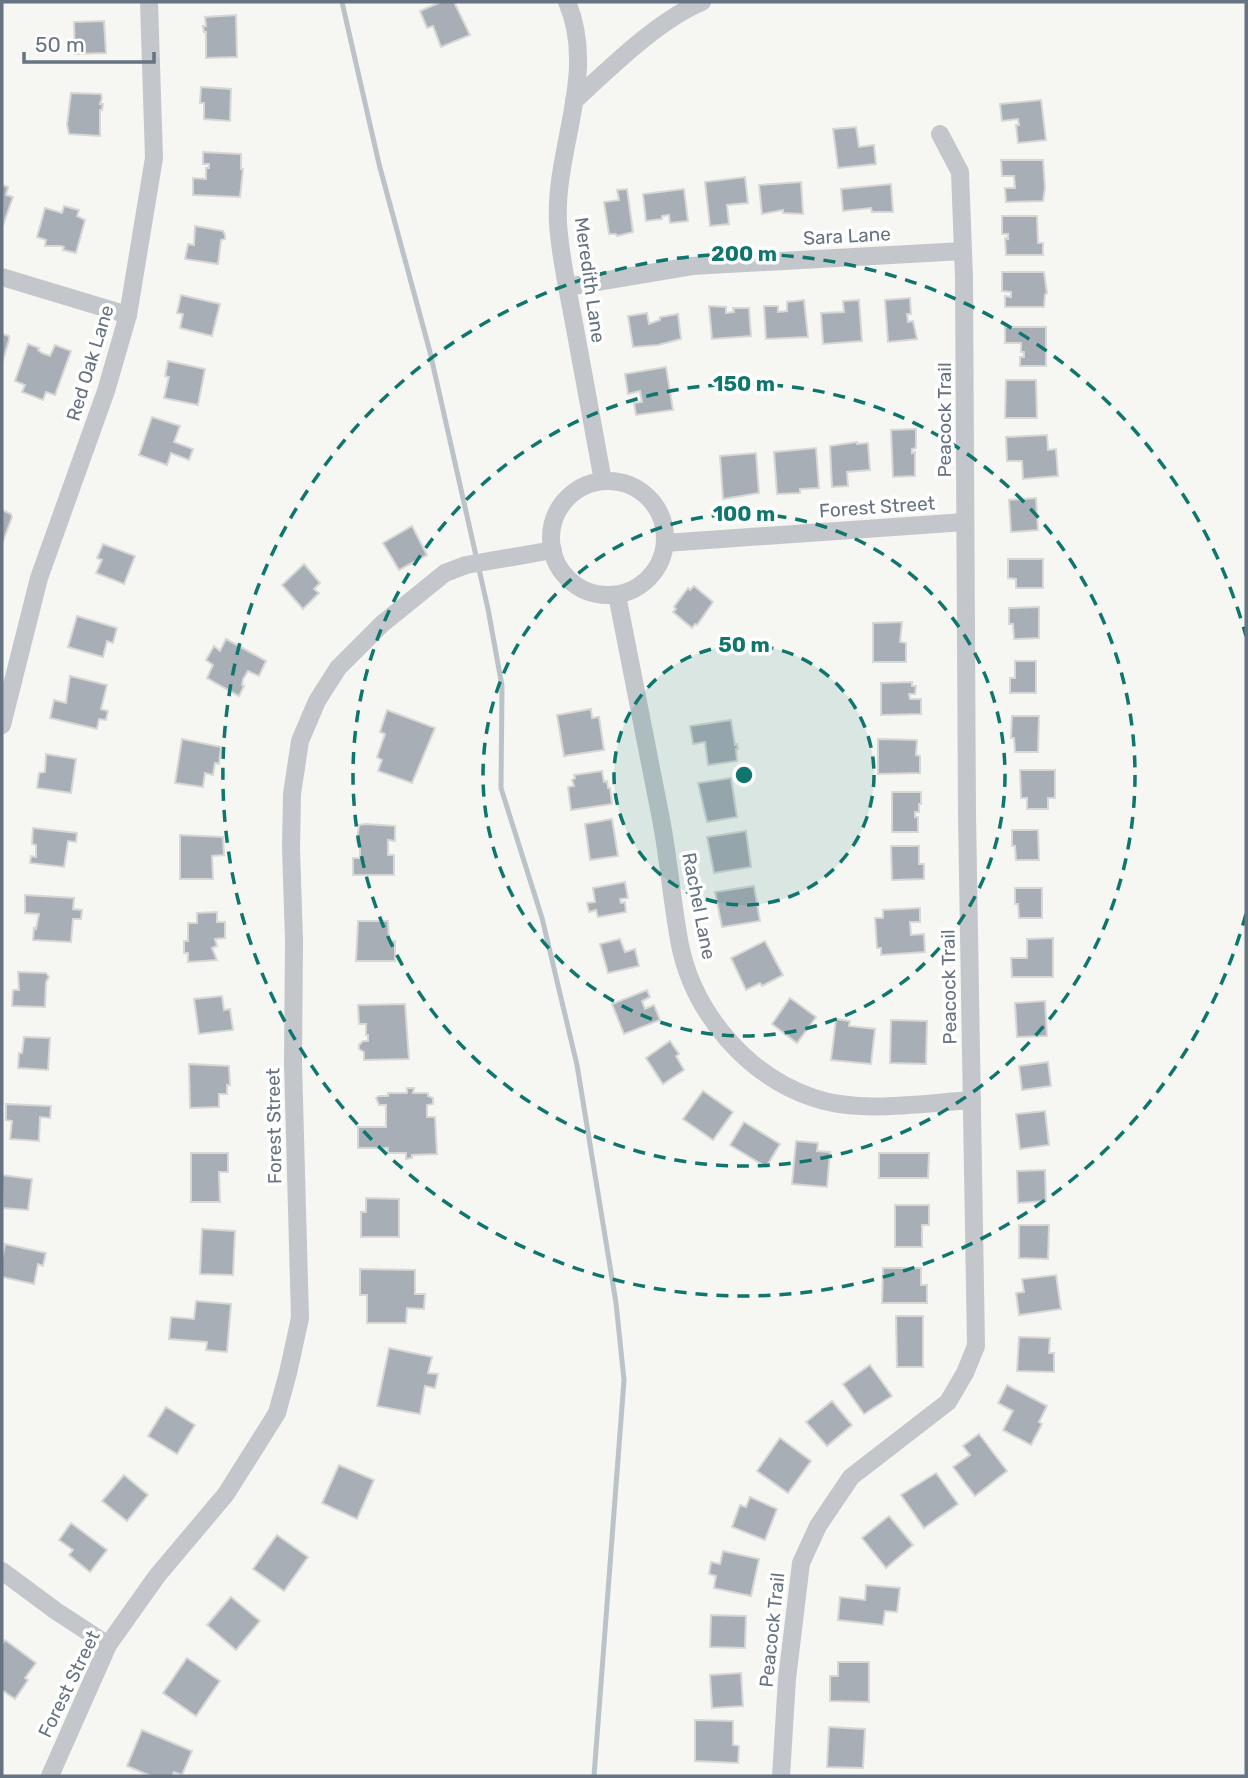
<svg xmlns="http://www.w3.org/2000/svg" width="1248" height="1778" viewBox="0 0 1248 1778" font-family="Rubik,sans-serif">
  <style>
    .lines { fill: none; stroke-linecap: round; stroke-linejoin: round }
    .stream { stroke: #b9c3c8; stroke-width: 5 }
    .building { fill: #a7aeb5; stroke: #d7d7d5; stroke-width: 2 }
    .minor { stroke: #c3c6ca; stroke-width: 18 }
    .ring { fill: none; stroke: #0f766e; stroke-width: 3.5; stroke-dasharray: 12 9 }
    .labels { text-anchor: middle; dominant-baseline: central; stroke-width: 7; stroke-linejoin: round; paint-order: stroke }
    .street-label { font-size: 19px; fill: #657383; stroke: #fff }
    .centre { fill: #0f766e; stroke: #fff; stroke-width: 3.5 }
    .ring-label { font-size: 21px; text-anchor: middle; font-weight: bold; fill: #0f766e; stroke: #fff; stroke-width: 7; stroke-linejoin: round; paint-order: stroke }
  </style>
  <rect width="100%" height="100%" fill="#f6f6f2"/>
  <g class="lines">
    <path class="stream" d="M342,2L379,164L430,352L488,609L502,686L501,788L542,918L577,1065L616,1303L624,1380L594,1776"/>
  </g>
  <g class="building">
    <path d="M441,2H454L470,35L441,47L433,26L427,28L420,11Z"/>
    <path d="M236,15L237,57L206,58V32H204L203,26H206L205,17Z"/>
    <path d="M104,21L106,53L75,54L74,22Z"/>
    <path d="M201,87L231,89L230,121L204,119V103H200Z"/>
    <path d="M71,93L101,94L102,98L100,104H103L102,110H100V136L69,134L67,125Z"/>
    <path d="M1041,100L1046,140L1018,143L1016,125H1019L1018,119L1002,121L1000,104Z"/>
    <path d="M856,127L859,147L874,145L876,164L838,168L833,129Z"/>
    <path d="M203,152L241,154V169H243L240,197L193,195V178L206,179V168H209V164H203Z"/>
    <path d="M1001,160H1043L1045,188L1043,201L1006,202L1005,188H1015L1014,176H1002Z"/>
    <path d="M745,177L748,203L727,205L729,224L710,226L705,182Z"/>
    <path d="M801,182L803,214L783,213V210L762,214L759,185Z"/>
    <path d="M891,184L893,212H872L871,208L843,211L841,189Z"/>
    <path d="M2,185L8,187L6,195L13,197L3,225Z"/>
    <path d="M627,189L633,232L617,236L616,234H609L604,202L619,200L617,190Z"/>
    <path d="M684,189L688,221L670,223L669,215L662,216V219L646,221L643,194Z"/>
    <path d="M64,206L79,210L77,216L85,220L76,253L63,250L64,247L61,246H45L46,240L37,237L45,208L62,213Z"/>
    <path d="M1002,216H1037L1038,243H1043V255H1006L1005,238L1008,239V234H1002Z"/>
    <path d="M195,226L223,231L225,235V239L221,240L218,264L185,259L188,244L194,245Z"/>
    <path d="M1002,272H1044L1047,293L1045,295L1044,307H1005V296L1011,297V292L1002,291Z"/>
    <path d="M181,295L220,304L212,336L180,328L183,314L177,313Z"/>
    <path d="M910,298L911,314H907L908,322L913,321L917,339L888,342L885,300Z"/>
    <path d="M804,300L808,337L766,339L764,306H778V312L787,311V302Z"/>
    <path d="M859,300L862,341L823,344L821,313L844,312L843,301Z"/>
    <path d="M709,306L726,307V313L734,312L733,308H749L751,336L712,339Z"/>
    <path d="M647,313L649,324L660,320V317L678,314L681,339L658,345L633,347L628,316Z"/>
    <path d="M1005,327H1046V366H1020V357H1024V352H1021V343H1005Z"/>
    <path d="M2,334L9,336V340L2,363Z"/>
    <path d="M28,344L39,348L38,350L42,353L50,356L55,345L71,351L55,395L46,392L43,400L22,392L25,385L15,381Z"/>
    <path d="M168,361L205,369L198,405L164,398L169,377L165,376Z"/>
    <path d="M666,367L673,410L636,415L634,403L642,402L640,391L628,394L625,374Z"/>
    <path d="M1006,380H1036L1037,418H1005Z"/>
    <path d="M152,417L180,426L174,442L193,449L189,460L171,453L167,465L139,455Z"/>
    <path d="M916,429V448L912,449V453L915,452V476L893,477L891,430Z"/>
    <path d="M1047,435L1048,450L1056,449L1058,476L1023,479L1022,461H1007L1006,437Z"/>
    <path d="M857,442V444L868,443L870,470L847,472L848,486L832,487L830,446Z"/>
    <path d="M816,448L819,488L800,489V493L777,494L774,452Z"/>
    <path d="M756,453L759,493L723,499L720,456Z"/>
    <path d="M1036,498L1038,530L1011,532L1009,500Z"/>
    <path d="M2,510L11,514L12,517L2,544Z"/>
    <path d="M412,526L427,555L399,570L383,543Z"/>
    <path d="M103,544L135,556L124,584L96,573L102,560L97,558Z"/>
    <path d="M1008,559H1043V588H1016V579L1008,578Z"/>
    <path d="M304,564L320,583L314,589L319,593L303,609L282,585Z"/>
    <path d="M694,586L713,602L697,625L695,624L692,628L673,612L676,609L674,607L688,588L690,590Z"/>
    <path d="M1039,607V638L1014,639L1013,624H1009V608Z"/>
    <path d="M77,616L117,628L113,643L107,641L103,657L68,647Z"/>
    <path d="M902,622L900,642L906,643V662H873V623Z"/>
    <path d="M226,639L266,661L259,676L248,671L243,679L242,685L244,686L239,696L207,678L213,665L206,660L214,646L220,651Z"/>
    <path d="M1015,661H1036V693H1010V678H1015Z"/>
    <path d="M70,676L107,685L101,709L108,711L106,720L99,719L97,729L50,718L54,700L66,703Z"/>
    <path d="M912,682V686H916L915,694H909L910,699H921V714L881,715V683Z"/>
    <path d="M591,709L592,718L599,717L604,750L564,756L557,715Z"/>
    <path d="M387,710L435,728L412,783L378,771L382,760L377,757L385,734L380,732Z"/>
    <path d="M1012,716H1039L1038,752H1015L1014,738H1011Z"/>
    <path d="M731,720L735,745L737,744L738,749H736L737,761L708,765L705,742L693,744L690,726Z"/>
    <path d="M182,739L221,747L219,764L215,763L213,775L205,773L203,787L175,783Z"/>
    <path d="M878,739L917,740L916,755L920,756V773L878,774Z"/>
    <path d="M46,754L76,759L71,793L37,788L39,773L45,772Z"/>
    <path d="M1020,770H1055V798H1048V809H1027V798H1021Z"/>
    <path d="M602,771L604,782L607,781L608,788H610L612,804L571,810L568,787L574,786L572,780L575,778L574,775Z"/>
    <path d="M731,778L737,817L707,822L698,783Z"/>
    <path d="M892,792H921V804H919V812H915V817H918V832H892Z"/>
    <path d="M612,819L618,856L590,860L585,824Z"/>
    <path d="M366,824L395,826V841L388,840V855H394V875H353V858H360V849L357,841L359,825Z"/>
    <path d="M33,828L77,833L76,842L68,841L64,867L30,863L31,856L36,857V845L32,844Z"/>
    <path d="M1012,830H1038L1039,860H1016L1015,846H1012Z"/>
    <path d="M746,831L751,867L714,873L707,837Z"/>
    <path d="M180,835L223,837L224,855L212,856L213,879H180Z"/>
    <path d="M891,846H919V864H924V879L892,880Z"/>
    <path d="M625,882L628,898L620,899L621,903L625,902L626,912L598,917L596,910L589,912L587,903L595,902L593,888Z"/>
    <path d="M754,886L760,921L722,927L715,892Z"/>
    <path d="M1015,888H1042V918H1019L1018,904H1015Z"/>
    <path d="M25,895L74,898L73,909L82,910L81,919H73L71,942L33,940L34,928L36,929L39,914L25,913Z"/>
    <path d="M920,908V922H910L911,935L924,934L925,952L881,955V948H877L875,918H883V910Z"/>
    <path d="M217,912V922H225V938L215,939L217,946L212,948L217,960L188,962V953H184V941H188V923H197V913Z"/>
    <path d="M358,921H388L389,941H395V961H356Z"/>
    <path d="M1053,938V977H1012L1011,958H1027V939Z"/>
    <path d="M620,939L625,952L635,949L639,966L608,973L600,944Z"/>
    <path d="M765,941L783,975L762,986L760,983L746,990L731,958Z"/>
    <path d="M18,972L46,973L49,977L46,982L45,1007L12,1006L13,990H19Z"/>
    <path d="M647,990L650,997L642,1001L645,1009L654,1005L660,1020L624,1034L612,1004Z"/>
    <path d="M222,996L224,1010L230,1009L233,1030L199,1034L194,999Z"/>
    <path d="M790,998L816,1017L797,1043L772,1024Z"/>
    <path d="M1045,1001L1047,1036L1017,1037L1015,1003Z"/>
    <path d="M405,1004L409,1059L364,1060V1052L359,1049V1045L363,1041H368V1035H366V1024H359L358,1005Z"/>
    <path d="M836,1019L850,1021L849,1026L875,1029L871,1064L831,1060Z"/>
    <path d="M891,1020L927,1021L926,1064L890,1063Z"/>
    <path d="M24,1037L50,1038L48,1070L18,1068L19,1053H22Z"/>
    <path d="M670,1041L679,1054L676,1056L684,1070L663,1084L646,1058Z"/>
    <path d="M1048,1062L1051,1086L1022,1090L1019,1066Z"/>
    <path d="M189,1064L229,1066L230,1085H227V1094H219V1107L190,1108Z"/>
    <path d="M407,1088H414L413,1093H428V1096L433,1098V1104L427,1105V1117H435L437,1154L412,1155V1158L406,1159V1153H388V1148H358V1127H386V1105H379L376,1098L379,1096H388V1093H407Z"/>
    <path d="M703,1091L733,1112L713,1140L683,1119Z"/>
    <path d="M6,1104L51,1106L50,1118L40,1117L39,1141L10,1139L12,1121L6,1120Z"/>
    <path d="M1045,1111L1049,1145L1020,1149L1016,1114Z"/>
    <path d="M744,1122L780,1144L766,1167L730,1145Z"/>
    <path d="M796,1141L818,1143L817,1151L830,1152L827,1187L792,1184Z"/>
    <path d="M191,1153H228V1172H219L220,1202H191Z"/>
    <path d="M879,1153H929L928,1178H879Z"/>
    <path d="M1045,1170L1046,1201L1018,1203L1017,1171Z"/>
    <path d="M2,1175L32,1179L28,1210L3,1208Z"/>
    <path d="M366,1198L399,1199V1237H361V1212H366Z"/>
    <path d="M895,1205H929V1225H922V1247H895Z"/>
    <path d="M1019,1225H1049L1048,1259L1019,1258Z"/>
    <path d="M202,1229L235,1231L233,1275L200,1274Z"/>
    <path d="M5,1244L46,1253L43,1266L38,1264L34,1284L2,1277V1259Z"/>
    <path d="M883,1268H921V1285H927V1303H882Z"/>
    <path d="M360,1269L415,1270V1294H425L424,1309L407,1308L406,1323H367V1295H360Z"/>
    <path d="M1056,1275L1061,1309L1019,1315L1016,1293L1024,1292L1022,1279Z"/>
    <path d="M196,1301L231,1304L227,1352L206,1350L207,1342L169,1339L171,1317L194,1319Z"/>
    <path d="M896,1316H923V1367H897Z"/>
    <path d="M1019,1337L1050,1338L1049,1353H1054V1372L1017,1371Z"/>
    <path d="M389,1348L432,1357L428,1373L438,1374L435,1388L425,1386L420,1414L377,1406Z"/>
    <path d="M870,1365L892,1396L864,1414L843,1384Z"/>
    <path d="M1007,1385L1047,1406L1039,1422L1042,1424L1031,1445L1003,1430L1013,1411L998,1403Z"/>
    <path d="M832,1401L852,1425L827,1446L806,1422Z"/>
    <path d="M166,1407L195,1425L177,1454L148,1436Z"/>
    <path d="M979,1434L1007,1471L975,1496L953,1467L970,1455L963,1446Z"/>
    <path d="M780,1438L811,1461L788,1493L757,1471Z"/>
    <path d="M339,1465L374,1480L357,1519L322,1503Z"/>
    <path d="M936,1473L958,1504L924,1528L901,1495Z"/>
    <path d="M124,1475L148,1495L127,1521L102,1501Z"/>
    <path d="M750,1497L777,1509L765,1540L732,1527L740,1505L746,1507Z"/>
    <path d="M889,1516L913,1545L886,1568L862,1538Z"/>
    <path d="M71,1523L107,1550L90,1572L69,1555L73,1550L59,1540Z"/>
    <path d="M277,1535L308,1557L284,1591L253,1569Z"/>
    <path d="M723,1551L759,1559L751,1596L714,1588L716,1576L709,1574L711,1562L720,1564Z"/>
    <path d="M866,1585L900,1588L897,1612L885,1611L883,1625L838,1620L840,1597L865,1600Z"/>
    <path d="M231,1597L260,1621L236,1650L207,1625Z"/>
    <path d="M711,1615L746,1616L745,1648L710,1647Z"/>
    <path d="M5,1640L36,1663L25,1678L28,1680L15,1699L2,1690V1645Z"/>
    <path d="M187,1658L220,1681L196,1716L163,1693Z"/>
    <path d="M838,1662H869V1702L830,1701V1676H838Z"/>
    <path d="M741,1673L743,1706L712,1708L710,1675Z"/>
    <path d="M695,1720L733,1721V1745L739,1746L738,1763L695,1761Z"/>
    <path d="M829,1727L865,1729L863,1768L827,1767Z"/>
    <path d="M142,1730L192,1751L182,1775L174,1772L172,1776H151L127,1766Z"/>
  </g>
  <g class="lines">
    <g class="minor">
      <path d="M567,2C598,74 554,149 558,223C560,256 568,291 574,323C584,376 593,429 603,481"/>
      <path d="M574,101C609,69 658,20 702,2"/>
      <path d="M2,277L128,315"/>
      <path d="M567,287L692,266L963,251"/>
      <circle cx="608" cy="538" r="57"/>
      <path d="M665,543L965,522"/>
      <path d="M617,595C632,670 646,744 661,819C669,861 672,903 680,945C694,1013 747,1076 814,1098C861,1114 923,1103 972,1100"/>
      <path d="M2,725L39,578L106,391L128,315L154,158L149,2"/>
      <path d="M2,1571L56,1611L108,1645"/>
      <path d="M50,1776L108,1645L157,1576L226,1494L277,1413L288,1373L300,1318L293,1063L294,941L291,848L292,794L300,741L317,701L338,668L382,624L445,573L466,565L553,550"/>
      <path d="M781,1776L787,1679L801,1563L818,1526L851,1477L948,1402L965,1373L976,1346L967,815L964,277L960,172L940,134"/>
    </g>
  </g>
  <circle cx="744" cy="775" r="130" fill="#0f766e" fill-opacity=".12"/>
  <g class="ring">
    <circle cx="744" cy="775" r="130"/>
    <circle cx="744" cy="775" r="261"/>
    <circle cx="744" cy="775" r="391"/>
    <path d="M1246 914A521 521 0 1 1 1246 636"/>
  </g>
  <g class="labels">
    <g class="street-label">
      <text transform="translate(847 236) rotate(-3)">Sara Lane</text>
      <text transform="translate(590 280) rotate(82)">Meredith Lane</text>
      <text transform="translate(90 363) rotate(-73)">Red Oak Lane</text>
      <text transform="translate(944 420) rotate(-90)">Peacock Trail</text>
      <text transform="translate(877 507) rotate(-4)">Forest Street</text>
      <text transform="translate(699 906) rotate(79)">Rachel Lane</text>
      <text transform="translate(949 987) rotate(-91)">Peacock Trail</text>
      <text transform="translate(274 1126) rotate(-91)">Forest Street</text>
      <text transform="translate(772 1630) rotate(-84)">Peacock Trail</text>
      <text transform="translate(69 1684) rotate(-64)">Forest Street</text>
    </g>
  </g>
  <circle cx="744" cy="775" r="10" class="centre"/>
  <g class="ring-label">
    <text x="744" y="261">200 m</text>
    <text x="744" y="391">150 m</text>
    <text x="744" y="521">100 m</text>
    <text x="744" y="652">50 m</text>
  </g>
  <rect width="1248" height="1778" fill="none" stroke="#657383" stroke-width="7"/>
  <path d="M24 52v10h130v-10" fill="none" stroke="#657383" stroke-width="3.5"/>
  <text x="35" y="52" font-size="21" fill="#657383" stroke="#ffffff" stroke-width="5" paint-order="stroke">50 m</text>
</svg>
